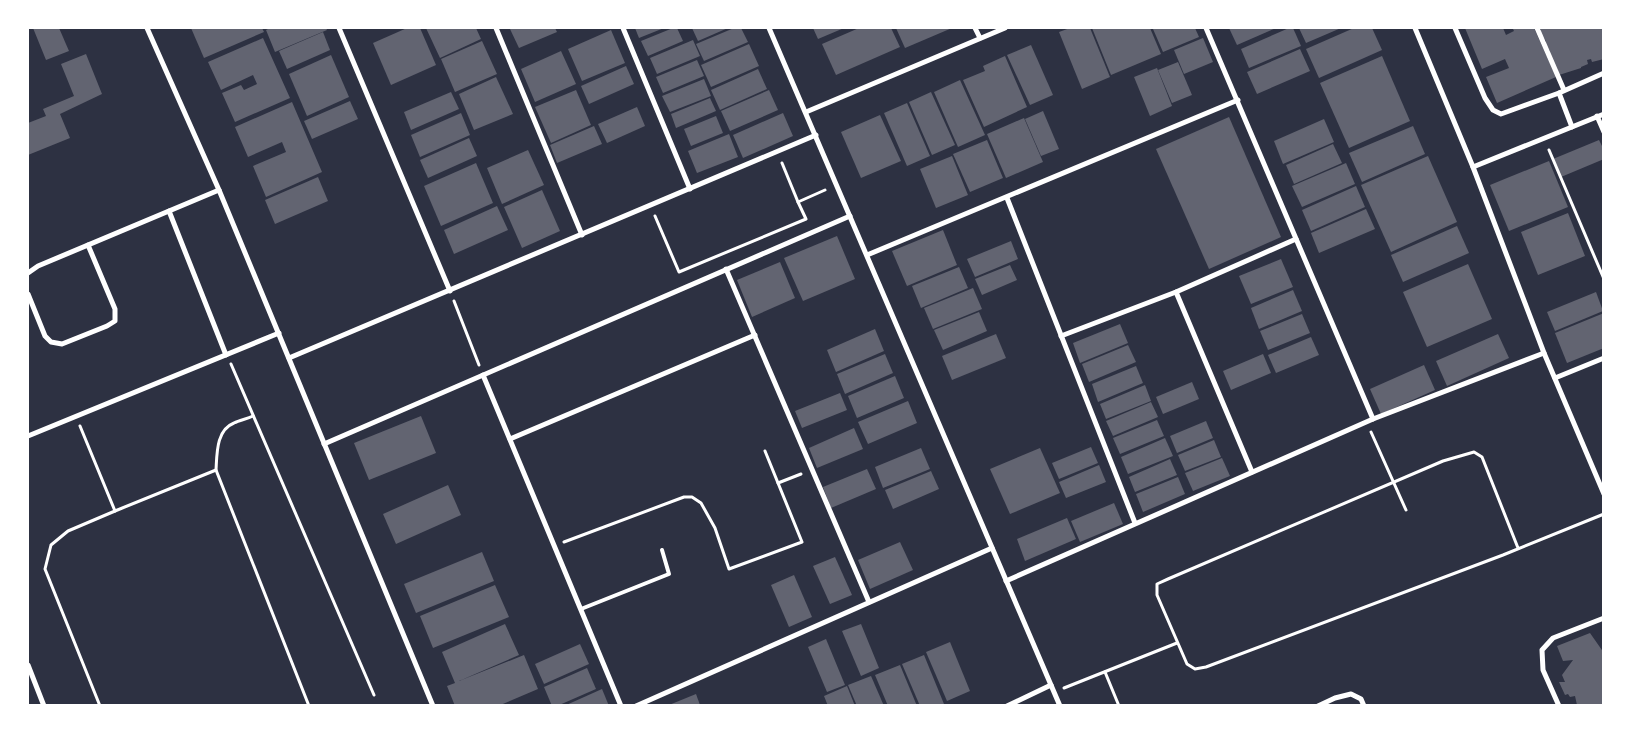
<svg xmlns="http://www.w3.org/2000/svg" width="1631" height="733" viewBox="0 0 1631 733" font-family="Raleway,sans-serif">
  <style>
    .building { fill: #626471 }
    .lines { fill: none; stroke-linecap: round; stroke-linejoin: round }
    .path { stroke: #fff; stroke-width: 3 }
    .service { stroke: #fff; stroke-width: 4 }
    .minor { stroke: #fff; stroke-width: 5 }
  </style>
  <rect width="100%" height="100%" fill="#2d3142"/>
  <g class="building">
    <path d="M33,28H59L69,51L46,60Z"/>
    <path d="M191,28H262L264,32L204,58Z"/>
    <path d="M270,28H326L327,30L275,52L266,30Z"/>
    <path d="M407,28H420L436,65L391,85L373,43Z"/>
    <path d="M426,28H476L481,39L440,58Z"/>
    <path d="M513,28H555L557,32L519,48L510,29Z"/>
    <path d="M635,28H664L639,38Z"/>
    <path d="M673,28H677L683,41L648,56L641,41Z"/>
    <path d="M692,28H728L698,41Z"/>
    <path d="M734,28H741L748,42L704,61L696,44Z"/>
    <path d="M813,28H844L818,39Z"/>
    <path d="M859,28H891L900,47L836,75L822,44Z"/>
    <path d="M896,28H952L905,48Z"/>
    <path d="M1070,28H1090L1110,77L1082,89L1059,32Z"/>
    <path d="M1092,28H1150L1161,54L1111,75Z"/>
    <path d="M1157,28H1195L1199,37L1163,52L1153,29Z"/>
    <path d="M1229,28H1276L1237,45Z"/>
    <path d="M1289,28H1293L1301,46L1249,68L1241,49Z"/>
    <path d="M1299,28H1341L1306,43Z"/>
    <path d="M1354,28H1372L1382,50L1319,78L1306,49Z"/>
    <path d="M1465,28H1503L1506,35L1514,31L1513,29L1516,28H1534L1556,77L1497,103L1486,77L1509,68L1505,59L1482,69Z"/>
    <path d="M1541,28H1604V59L1592,62L1591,59L1587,60L1588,64L1581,67V68L1559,75L1557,68L1550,56V51L1546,46V41L1541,33Z"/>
    <path d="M611,30L625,63L582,81L568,49Z"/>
    <path d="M323,32L330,50L287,69L279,51Z"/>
    <path d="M263,38L290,98L235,122L222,93L241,85L244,90L257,84L253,75L221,90L208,62Z"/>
    <path d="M1203,38L1213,62L1184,74L1174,50Z"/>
    <path d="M693,40L700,56L657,74L650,58Z"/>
    <path d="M482,41L497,74L455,92L441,59Z"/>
    <path d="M749,44L759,66L711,87L701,65Z"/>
    <path d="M1031,45L1053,95L1030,105L1007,55Z"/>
    <path d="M1300,49L1310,71L1257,94L1247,72Z"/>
    <path d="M561,51L576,84L535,102L521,69Z"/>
    <path d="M86,54L102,94L60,114L70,138L28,155V123L46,116L43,109L74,96L61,64Z"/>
    <path d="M331,55L349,97L307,116L289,74Z"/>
    <path d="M1005,56L1027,107L984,127L963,80L985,71L983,66Z"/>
    <path d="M1382,56L1410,121L1349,148L1320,83Z"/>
    <path d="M697,60L704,76L663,93L656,77Z"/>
    <path d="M1178,62L1192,95L1172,103L1158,70Z"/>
    <path d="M626,66L634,84L589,104L581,86Z"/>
    <path d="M1157,68L1172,106L1150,116L1134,77Z"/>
    <path d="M758,69L767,89L720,110L711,90Z"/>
    <path d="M496,77L513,114L474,130L459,94Z"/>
    <path d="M704,79L711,96L670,112L662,96Z"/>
    <path d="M960,80L985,135L958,147L934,92Z"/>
    <path d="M576,90L591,125L551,143L535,107Z"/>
    <path d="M769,90L778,110L730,131L721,111Z"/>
    <path d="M451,92L459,109L411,130L404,112Z"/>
    <path d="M931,92L955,145L932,155L909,102Z"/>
    <path d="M710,98L716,111L676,128L671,114Z"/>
    <path d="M350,101L358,119L312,139L304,121Z"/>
    <path d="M292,102L322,172L266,197L253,166L286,152L282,142L248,157L235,127Z"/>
    <path d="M907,103L930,156L907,166L884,113Z"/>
    <path d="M637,107L645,126L607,143L598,124Z"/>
    <path d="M1043,111L1059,149L1041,156L1025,119Z"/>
    <path d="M461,113L470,135L420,157L411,135Z"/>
    <path d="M783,113L793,136L743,158L733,135Z"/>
    <path d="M880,115L901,161L861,178L841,132Z"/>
    <path d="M716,116L723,133L691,146L684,129Z"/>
    <path d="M1229,117L1281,237L1209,269L1156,149Z"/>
    <path d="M1024,118L1043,162L1006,178L987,134Z"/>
    <path d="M1324,119L1334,142L1283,164L1274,141Z"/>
    <path d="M594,126L602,144L557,163L550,145Z"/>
    <path d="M1413,126L1425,154L1362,182L1349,153Z"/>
    <path d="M729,134L738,157L697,173L688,151Z"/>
    <path d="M469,138L477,156L428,178L420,160Z"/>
    <path d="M987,140L1003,178L970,192L953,154Z"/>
    <path d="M1599,140L1604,150V159L1561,177L1553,159Z"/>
    <path d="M1333,144L1342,163L1294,184L1286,165Z"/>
    <path d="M528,150L544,185L502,204L487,168Z"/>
    <path d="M952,156L968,195L936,208L920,169Z"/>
    <path d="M1428,156L1457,222L1391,252L1361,185Z"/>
    <path d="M1549,161L1568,207L1509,231L1490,185Z"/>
    <path d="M476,163L493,203L441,226L424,186Z"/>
    <path d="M1346,163L1355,184L1302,207L1292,186Z"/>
    <path d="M318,177L328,201L275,224L265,200Z"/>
    <path d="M1356,186L1365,207L1311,231L1302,210Z"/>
    <path d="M542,190L560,231L522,248L504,207Z"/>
    <path d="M497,206L508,230L454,254L444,230Z"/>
    <path d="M1366,209L1375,229L1319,253L1311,233Z"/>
    <path d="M1568,213L1585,256L1538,275L1521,232Z"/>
    <path d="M1457,226L1469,253L1403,282L1391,255Z"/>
    <path d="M943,230L957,265L907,286L892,251Z"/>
    <path d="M837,236L855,279L803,301L784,258Z"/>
    <path d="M1011,241L1018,259L975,277L967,259Z"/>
    <path d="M1281,259L1293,287L1251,304L1239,276Z"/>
    <path d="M780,262L795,298L752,317L737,280Z"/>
    <path d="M1468,264L1492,319L1427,347L1403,292Z"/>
    <path d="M1010,265L1017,280L982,295L975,279Z"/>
    <path d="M959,267L968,288L921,308L912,286Z"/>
    <path d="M973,288L982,309L933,329L924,308Z"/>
    <path d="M1293,290L1302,311L1259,329L1251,308Z"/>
    <path d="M1596,292L1603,311L1555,331L1547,312Z"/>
    <path d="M979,312L987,331L943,350L934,330Z"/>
    <path d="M1604,313V348L1567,363L1555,333Z"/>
    <path d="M1302,314L1310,333L1268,350L1260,331Z"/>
    <path d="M1120,324L1128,343L1080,363L1073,343Z"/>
    <path d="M875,329L884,351L836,372L827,350Z"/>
    <path d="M996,334L1006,358L952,380L942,356Z"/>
    <path d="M1498,334L1509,358L1447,386L1436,361Z"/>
    <path d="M1311,337L1319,355L1276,373L1268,355Z"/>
    <path d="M1128,345L1136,362L1089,382L1082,364Z"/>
    <path d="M885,354L893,373L845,394L837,374Z"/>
    <path d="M1263,354L1271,373L1231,390L1223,371Z"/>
    <path d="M1424,365L1435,390L1381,414L1370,389Z"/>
    <path d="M1136,366L1143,383L1098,402L1092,384Z"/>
    <path d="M895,376L904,398L857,418L848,396Z"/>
    <path d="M1192,382L1199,399L1163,414L1156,397Z"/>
    <path d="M1145,385L1151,401L1106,419L1100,404Z"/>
    <path d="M840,393L847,410L802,428L795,411Z"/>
    <path d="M908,401L917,423L868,444L858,422Z"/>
    <path d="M1151,402L1158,417L1113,436L1106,421Z"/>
    <path d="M421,416L436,453L369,480L354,443Z"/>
    <path d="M1157,420L1164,436L1120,454L1113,438Z"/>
    <path d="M1206,421L1213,438L1177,453L1170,436Z"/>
    <path d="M854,428L863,449L817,468L809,448Z"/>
    <path d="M1165,438L1173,456L1128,474L1121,457Z"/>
    <path d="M1214,440L1221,457L1185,471L1178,455Z"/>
    <path d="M1091,447L1098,463L1059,479L1052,463Z"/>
    <path d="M921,448L930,469L883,488L875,467Z"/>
    <path d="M1040,448L1060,493L1010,514L990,469Z"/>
    <path d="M1222,458L1230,476L1193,491L1185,473Z"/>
    <path d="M1170,459L1177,475L1135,492L1129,477Z"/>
    <path d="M1099,465L1106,482L1066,498L1059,482Z"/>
    <path d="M867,469L876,489L831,508L823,487Z"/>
    <path d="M931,471L939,489L893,509L885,490Z"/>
    <path d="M1178,477L1185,494L1143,512L1136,494Z"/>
    <path d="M448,485L461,515L396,544L383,514Z"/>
    <path d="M1114,503L1123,524L1080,542L1071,521Z"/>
    <path d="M1067,518L1076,539L1025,561L1017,539Z"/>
    <path d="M900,542L913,570L870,589L858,560Z"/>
    <path d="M482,552L494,581L416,613L404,584Z"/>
    <path d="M835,557L852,595L830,604L813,566Z"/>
    <path d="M794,575L812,617L789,627L771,585Z"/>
    <path d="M495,585L509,617L433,648L420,616Z"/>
    <path d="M505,624L519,655L459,681L524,655L538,689L498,706H455L447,686L455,683L442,652Z"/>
    <path d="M861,624L879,668L861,676L842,631Z"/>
    <path d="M1590,633L1604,653V706L1577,705L1575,696L1570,697L1568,694L1565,695L1559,682H1565L1562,675L1573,660L1563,661L1557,646Z"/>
    <path d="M826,639L845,685L827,692L808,647Z"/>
    <path d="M950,642L970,691L947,701L926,652Z"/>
    <path d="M580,644L589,664L544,684L535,664Z"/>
    <path d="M924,655L944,704L942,706H920L902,664Z"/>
    <path d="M900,665L917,706H888L875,675Z"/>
    <path d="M587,668L596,689L557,706H552L544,687Z"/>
    <path d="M871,676L884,706H857L848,685Z"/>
    <path d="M847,686L855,706H828L824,696Z"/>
    <path d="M602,689L609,706H564Z"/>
    <path d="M696,694L700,705H669Z"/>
  </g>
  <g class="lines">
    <g class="path">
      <path d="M1549,150L1604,279"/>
      <path d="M782,163L798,202"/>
      <path d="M655,216L679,272L806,219L798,202L825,190"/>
      <path d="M454,301L479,365"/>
      <path d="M231,364L374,695"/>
      <path d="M253,416C247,419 240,420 234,423C216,430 217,454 216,470L309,706"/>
      <path d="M80,426L115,511L216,470"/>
      <path d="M1371,432L1406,510"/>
      <path d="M778,483L801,474"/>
      <path d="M564,542L684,497H692L701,503L715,528L729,569L802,542L765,451"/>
      <path d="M1518,548L1482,457L1474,452L1443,461L1168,579L1157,584V595L1187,664L1195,669L1206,667L1503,555L1604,514"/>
      <path d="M1105,672L1119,706"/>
      <path d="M1064,688L1177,643"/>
      <path d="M100,706L45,569L51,545L68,531L115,511"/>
    </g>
    <path class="service" d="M581,609L669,574L662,550"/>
    <g class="minor">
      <path d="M147,28L219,190L433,706"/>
      <path d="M339,28L450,291"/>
      <path d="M496,28L582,235"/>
      <path d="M623,28L690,189"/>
      <path d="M769,28L1060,706"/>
      <path d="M975,28L980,38"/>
      <path d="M1206,28L1373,419"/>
      <path d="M1415,28L1473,167L1544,353L1604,494"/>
      <path d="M1455,28L1485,98L1493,110L1501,114L1559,93"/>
      <path d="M1537,28L1564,90"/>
      <path d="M806,112L1005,28"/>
      <path d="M1597,116L1604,132"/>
      <path d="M1572,127L1559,93L1604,73"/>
      <path d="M1473,167L1604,114"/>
      <path d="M1007,198L1135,523"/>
      <path d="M169,211L226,355"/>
      <path d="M867,255L1238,100"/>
      <path d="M726,269L869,602"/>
      <path d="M28,273L38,266L219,190"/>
      <path d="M1176,292L1252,472"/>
      <path d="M28,294L45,336L51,342L62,344L107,326L115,321V309L88,245"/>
      <path d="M1061,336L1176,292L1296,239"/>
      <path d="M289,358L816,135"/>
      <path d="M483,375L621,706"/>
      <path d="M1555,378L1604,358"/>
      <path d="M28,436L279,333"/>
      <path d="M510,439L755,335"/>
      <path d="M324,444L850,216"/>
      <path d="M1006,581L1373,419L1544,353"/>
      <path d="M28,665L44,706"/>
      <path d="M636,706L992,548"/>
      <path d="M1007,706L1051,685"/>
      <path d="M1318,706L1335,698L1351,694L1361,699L1364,706"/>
      <path d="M1559,706L1543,670L1542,650L1553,638L1604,618"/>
    </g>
  </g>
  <rect width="1631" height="733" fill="none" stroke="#ffffff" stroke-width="58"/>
</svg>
